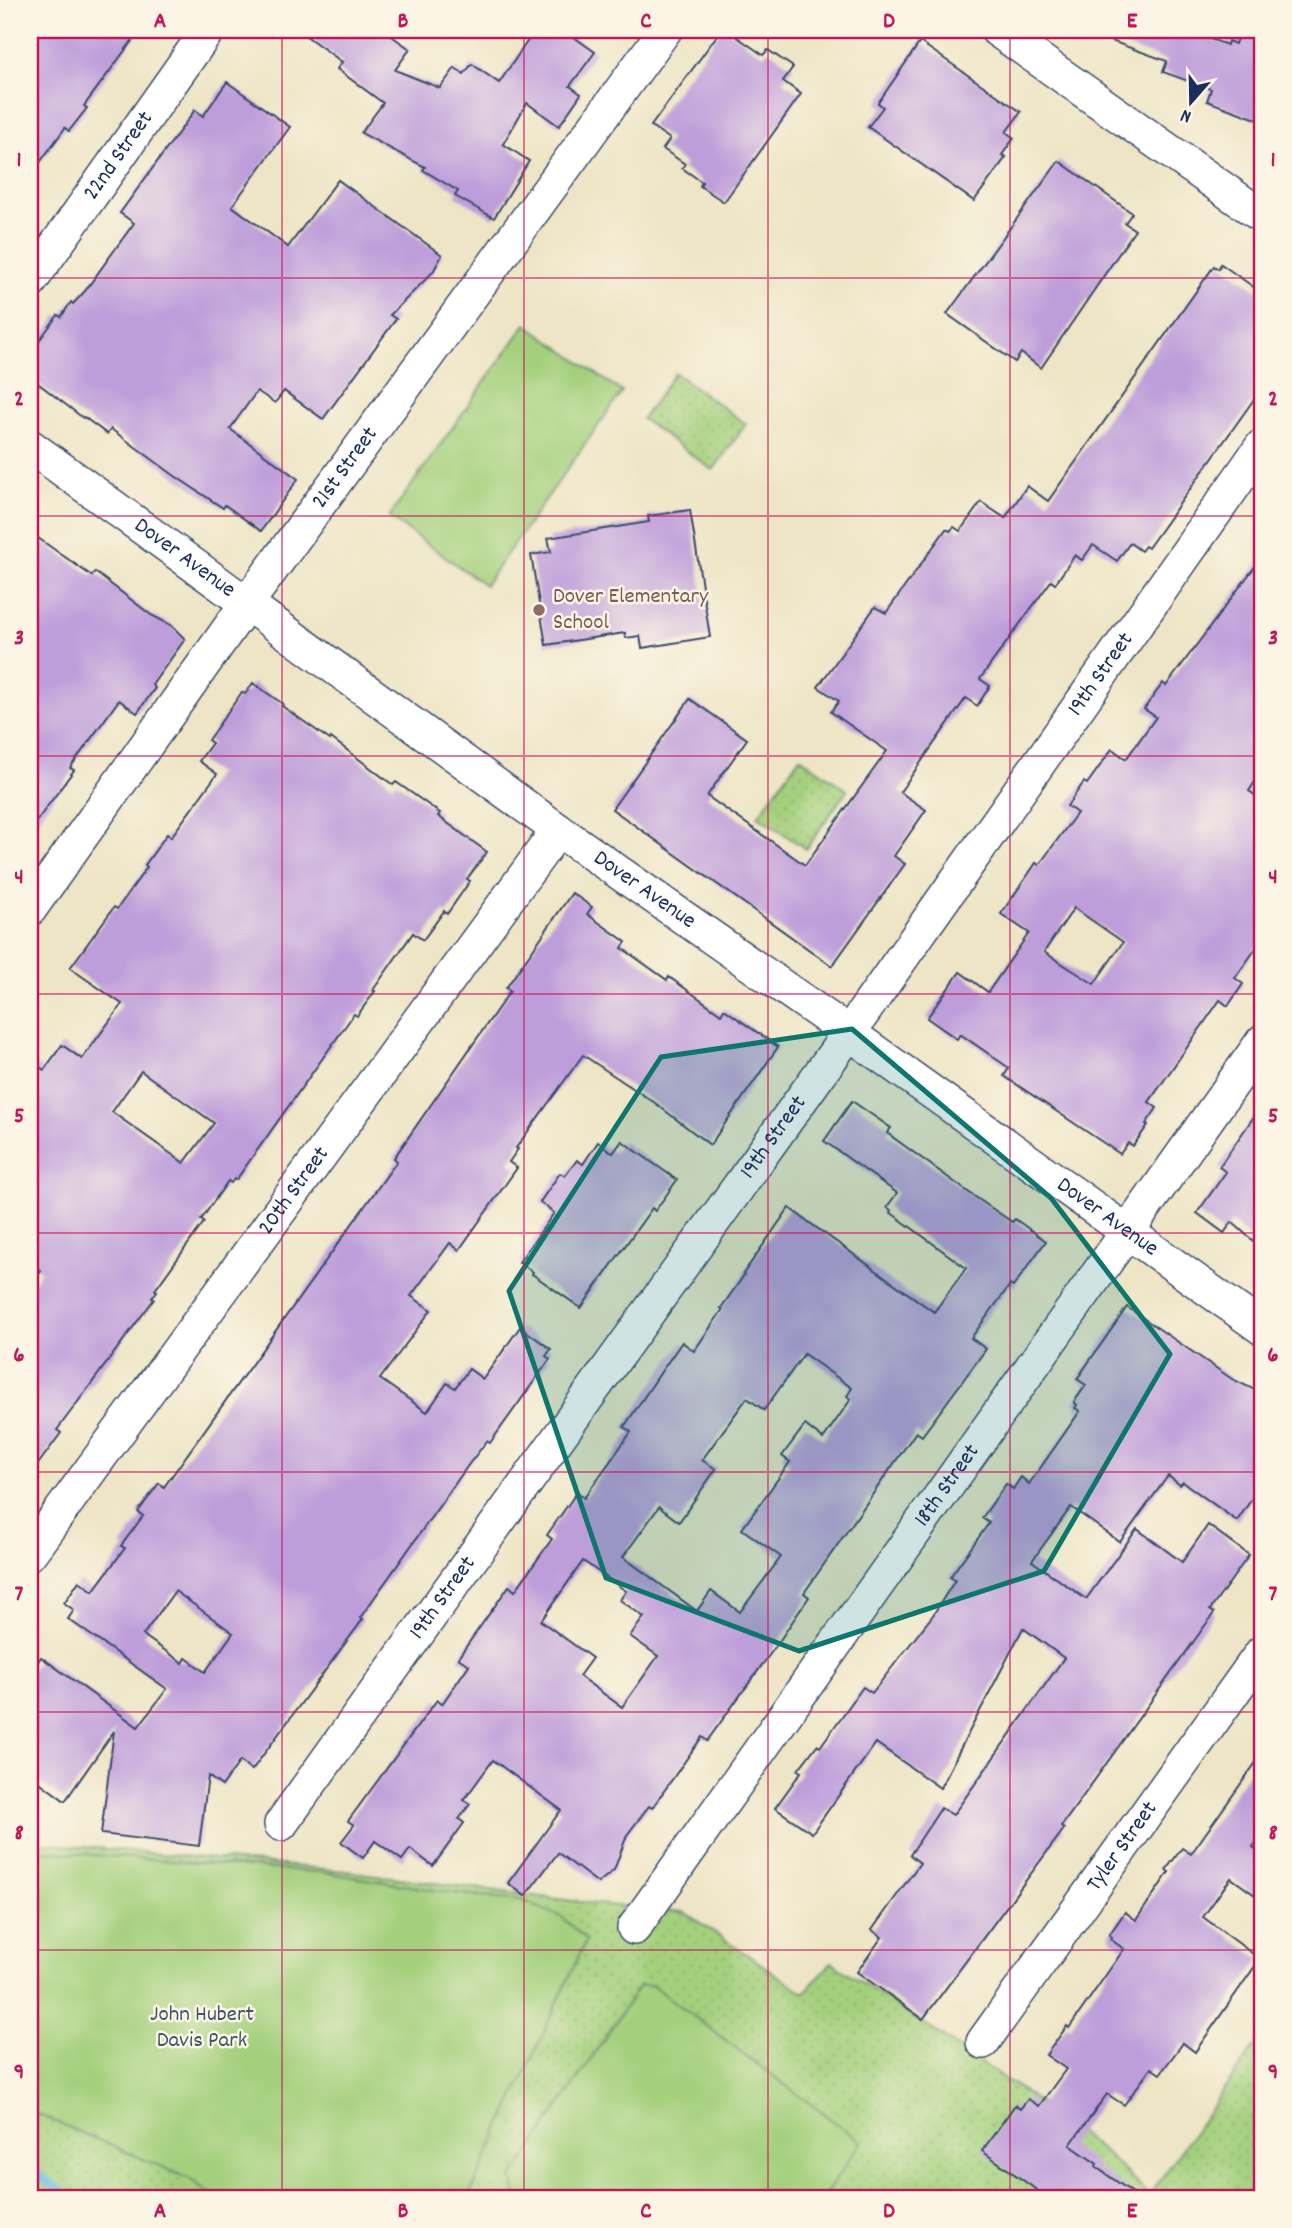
<svg xmlns="http://www.w3.org/2000/svg" width="1292" height="2228" viewBox="0 0 1292 2228" font-family="Dekko,sans-serif">
  <style>
    .green { fill: url(#green-dots); stroke: #60806e; stroke-width: 2 }
    .pitch { fill: #a4d07d; stroke: #60806e; stroke-width: 2 }
    .lines { fill: none; stroke-linecap: round; stroke-linejoin: round }
    .stream { stroke: #62bbe0; stroke-width: 9 }
    .building { fill: #bd9dda; fill-rule: evenodd }
    .minor-casing { stroke: #3a4a6d; stroke-width: 36 }
    .minor { stroke: #fff; stroke-width: 33 }
    .marked { fill: #0f766e; fill-opacity: 0.2; stroke: #0f766e; stroke-width: 5; stroke-linejoin: round }
    .grid { fill: none; stroke: #c2185b; stroke-width: 2; stroke-opacity: 0.55 }
    .education-dot { fill: #8d6e63; stroke: #fcf5e5; stroke-width: 2.5 }
    .labels { text-anchor: middle; dominant-baseline: central; stroke-width: 5; stroke-linejoin: round; paint-order: stroke }
    .street-label { font-size: 23px; fill: #1b2f5e; stroke: #fcf5e5 }
    .education-label { font-size: 23px; fill: #785e54; stroke: #fcf5e5; text-anchor: start }
    .park-label { font-size: 23px; fill: #3d5766; stroke: #fcf5e5 }
    .neatline { fill: none; stroke: #c2185b; stroke-width: 2.5 }
    .grid-label { font-size: 23px; text-anchor: middle; font-weight: bold; fill: #c2185b }
  </style>
  <defs>
    <pattern id="green-dots" width="8" height="8" patternUnits="userSpaceOnUse" patternTransform="scale(1.75)"><rect width="8" height="8" fill="#a4d07d"/><path d="M2 2h.1M6 6h.1" fill="none" stroke="#8db36e" stroke-width="1.8" stroke-linecap="round"/></pattern>
  </defs>
  <rect width="100%" height="100%" fill="#fcf5e5"/>
  <filter id="ink" filterUnits="userSpaceOnUse"><feTurbulence type="fractalNoise" baseFrequency=".0143" numOctaves="2"/><feDisplacementMap in="SourceGraphic" scale="14" xChannelSelector="R" yChannelSelector="G"/><feConvolveMatrix kernelMatrix="1 2 1 2 8 2 1 2 1" color-interpolation-filters="sRGB"/></filter>
  <filter id="wash" filterUnits="userSpaceOnUse"><feTurbulence type="fractalNoise" baseFrequency=".00686" numOctaves="4" result="noise"/><feDisplacementMap in="SourceGraphic" scale="28" xChannelSelector="R" yChannelSelector="G"/><feGaussianBlur stdDeviation="1.57" result="paint"/><feColorMatrix in="noise" values="0 0 0 0 0 0 0 0 0 0 0 0 0 0 0 0 0 1.4 0 .05"/><feComposite in="paint" operator="in"/></filter>
  <g filter="url(#wash)">
    <rect width="100%" height="100%" fill="#ede5c5"/>
    <g class="green">
      <path d="M675,373L746,424L713,470L642,419Z"/>
      <path d="M800,757L847,790L806,849L758,816Z"/>
      <path d="M30,1842L345,1871L596,1904L684,1912L804,1993L832,1962C924,2026 1020,2084 1107,2155C1122,2167 1135,2182 1149,2196L1262,2036V2198H44L30,2188Z"/>
    </g>
    <g class="pitch">
      <path d="M526,324L622,392L485,585L389,517Z"/>
      <path d="M30,1850L328,1873L453,1893L520,1900L562,1917L586,1940L468,2198H218L188,2178L30,2111Z"/>
      <path d="M652,1985L861,2142L823,2198H517L512,2178L639,1986Z"/>
    </g>
    <g class="lines">
      <path class="stream" d="M30,2170L72,2198"/>
    </g>
    <g id="blocks">
      <g class="building">
        <path d="M30,30H140L84,106L87,108L69,131L65,128L30,176Z"/>
        <path d="M298,30H383L410,49L395,70L440,88L455,68L464,74L472,64L499,83L535,30H564L595,52L570,86L581,94L559,126L527,103L503,144L529,161L494,218L455,196L458,191L423,170L425,167L361,133L383,103L337,69L342,62Z"/>
        <path d="M721,30H727L763,55L768,50L793,67L783,81L801,94L724,202L700,186L702,182L682,168L685,164L663,149L670,139L651,126Z"/>
        <path d="M1090,30H1185L1227,45L1228,41L1235,44L1240,30H1262V121L1207,101L1211,89L1163,72L1167,61L1089,33Z"/>
        <path d="M920,42L1021,112L1006,132L1014,138L1002,155L1006,157L974,201L868,127L883,107L878,103Z"/>
        <path d="M227,82L290,127L232,206L288,247L338,180L442,255L433,272L390,315L396,319L323,419L284,391L275,403L257,391L230,429L298,479L261,531L225,505L223,508L175,476L111,429L107,434L84,417L83,418L30,377V353L58,315L61,317L71,302L73,304L85,291L134,223L120,213L195,110L203,116Z"/>
        <path d="M1059,161L1132,213L1125,223L1135,230L1041,368L1021,353L1015,362L947,314Z"/>
        <path d="M1221,264L1262,293V388L1148,548L1145,546L1141,551L1130,543L1117,561L1093,545L1082,560L1075,555L1055,584L1051,581L980,679L990,686L977,706L966,698L900,792L926,810L894,856L905,864L832,966L612,809L690,699L747,739L707,796L805,865L887,751L831,712L839,701L818,687L875,607L886,613L946,529L950,531L954,527L960,531L981,502L1005,518L1027,486L1048,501L1214,266L1218,269Z"/>
        <path d="M690,510L710,637L642,648L640,636L626,638L625,633L546,645L531,555L551,552L548,538L649,522L648,516Z"/>
        <path d="M38,538L92,576L95,572L151,615L171,625L185,639L152,685L155,688L137,713L119,700L70,768L74,770L30,830V552Z"/>
        <path d="M1262,557V771L1249,791L1262,800V940L1235,978L1243,984L1228,1006L1220,1000L1149,1102L1157,1108L1146,1124L1148,1125L1133,1146L1128,1143L1120,1154L1004,1076L1009,1068L960,1034L957,1039L927,1018L960,972L988,992L1029,933L1001,914L1036,863L1039,865L1077,813L1067,806L1084,782L1087,784L1112,749L1126,759L1156,717L1144,709L1163,683L1166,686ZM1074,908L1123,942L1094,984L1044,952Z"/>
        <path d="M253,683L283,704L282,706L330,740L331,738L393,785L396,782L440,813L438,816L487,852L467,879L470,881L447,914L444,911L423,940L413,933L373,990L375,991L357,1016L354,1014L236,1180L234,1179L231,1183L228,1181L201,1220L204,1222L155,1290L157,1291L152,1298L154,1299L57,1430L61,1433L30,1475V1287L41,1271L30,1263V1060L44,1070L62,1045L82,1059L122,1004L70,968L114,907L117,909L147,867L145,865L167,834L171,837L217,774L199,761L212,743L208,740L242,692L245,694ZM141,1071L214,1123L184,1163L112,1112Z"/>
        <path d="M572,893L592,907L587,914L626,942L622,948L667,980L669,977L721,1014L724,1009L778,1047L710,1145L655,1103L583,1055L516,1148L518,1149L509,1162L517,1168L459,1250L450,1243L411,1296L431,1310L380,1379L427,1412L447,1383L455,1388L469,1369L483,1379L520,1327L551,1349L546,1356L550,1359L490,1443L487,1441L469,1464L360,1618L363,1619L252,1770L240,1761L222,1786L208,1776L199,1846L101,1834L114,1731L65,1801L30,1775V1673L41,1657L138,1727L167,1689L68,1619L74,1610L64,1603L79,1581L93,1591L125,1548L121,1546L143,1516L138,1512L159,1483L164,1487L397,1161L394,1158L510,991L506,988ZM175,1591L233,1633L205,1672L186,1658L183,1663L143,1635Z"/>
        <path d="M852,1101L891,1128L887,1133L971,1194L1012,1222L1015,1219L1046,1241L1013,1287L1010,1285L971,1338L986,1349L922,1436L916,1432L804,1593L809,1597L778,1643L707,1741L702,1737L652,1808L649,1806L627,1835L614,1870L598,1883L558,1853L525,1896L508,1883L561,1810L493,1760L464,1800L470,1804L459,1819L464,1823L433,1866L410,1849L402,1860L375,1841L363,1858L341,1842L354,1825L348,1821L437,1700L442,1704L469,1665L458,1658L509,1586L515,1591L552,1539L547,1535L577,1492L584,1498L631,1432L624,1427L663,1369L682,1342L694,1351L723,1309L721,1308L744,1275L743,1274L789,1208L934,1312L966,1268L890,1212L891,1210L887,1207L897,1193L824,1141ZM804,1354L852,1388L847,1396L851,1399L823,1439L805,1425L782,1456L790,1462L742,1529L781,1557L740,1612L711,1591L697,1611L623,1557L659,1507L679,1522L716,1469L702,1460L747,1398L764,1410ZM583,1561L626,1591L620,1600L644,1617L630,1636L658,1656L622,1707L579,1676L592,1658L541,1621Z"/>
        <path d="M1262,1105V1249L1232,1222L1224,1233L1197,1213L1226,1172L1219,1167Z"/>
        <path d="M622,1141L677,1180L655,1211L652,1208L581,1308L532,1274L533,1272L519,1262L554,1213L540,1202L560,1173L565,1176L577,1160L583,1164L598,1142L613,1153Z"/>
        <path d="M1127,1307L1232,1379L1253,1389L1262,1399V1504L1253,1497L1237,1521L1183,1482L1180,1485L1168,1476L1120,1542L1071,1507L1032,1561L1086,1599L1137,1529L1182,1562L1208,1525L1249,1555L1210,1610L1214,1613L1061,1827L1064,1829L923,2019L857,1972L882,1937L872,1930L920,1863L910,1855L941,1808L953,1815L1064,1658L1023,1628L940,1788L876,1743L812,1833L775,1808L801,1772L798,1770L817,1745L820,1747L863,1687L872,1693L933,1615L955,1580L950,1577L989,1523L982,1518L1006,1484L1013,1489L1021,1477L1029,1484L1080,1411L1075,1408L1077,1405L1074,1402L1086,1385L1077,1379Z"/>
        <path d="M1262,1754V1834L1253,1847L1262,1854V1900L1231,1878L1203,1917L1260,1959L1195,2052L1183,2043L1160,2074L1151,2068L1124,2105L1107,2094L1070,2145L1097,2164L1096,2167L1140,2198H1048L982,2151L1015,2105L1020,2109L1028,2099L1039,2106L1066,2069L1046,2055L1067,2026L1069,2028L1124,1949L1110,1939L1112,1937L1109,1935L1125,1912L1136,1920L1169,1872L1166,1870L1182,1848L1191,1854Z"/>
      </g>
    </g>
  </g>
  <g filter="url(#ink)">
    <use href="#blocks" fill-opacity="0" stroke="#3a4a6d" stroke-width="2"/>
    <g class="lines">
      <g class="minor-casing">
        <g id="minor">
          <path d="M997,30L1262,216"/>
          <path id="s1" d="M30,282L208,30"/>
          <path id="s2" d="M30,446L558,830L849,1033L1262,1328"/>
          <path id="s3" d="M30,909L247,603L665,30"/>
          <path id="s4" d="M30,1553L558,830"/>
          <path id="s5" d="M281,1824L849,1033L1262,446"/>
          <path id="s6" d="M634,1928L1262,1042"/>
          <path id="s7" d="M983,2042L1262,1652"/>
        </g>
      </g>
      <use href="#minor" class="minor"/>
    </g>
  </g>
  <path class="marked" d="M852,1029L1051,1198L1170,1354L1044,1571L799,1651L606,1578L509,1291L661,1057Z"/>
  <path class="grid" d="M282,30V2198M524,30V2198M768,30V2198M1010,30V2198M30,278H1262M30,516H1262M30,756H1262M30,994H1262M30,1233H1262M30,1472H1262M30,1712H1262M30,1950H1262"/>
  <circle class="education-dot" cx="539" cy="610" r="7"/>
  <g class="labels">
    <g class="street-label">
      <text stroke="none"><textPath href="#s1" startOffset="154">22nd Street</textPath></text>
      <text stroke="none"><textPath href="#s3" startOffset="542">21st Street</textPath></text>
      <text stroke="none"><textPath href="#s2" startOffset="191">Dover Avenue</textPath></text>
      <text stroke="none"><textPath href="#s5" startOffset="1412">19th Street</textPath></text>
      <text stroke="none"><textPath href="#s2" startOffset="758">Dover Avenue</textPath></text>
      <text stroke="none"><textPath href="#s5" startOffset="845">19th Street</textPath></text>
      <text stroke="none"><textPath href="#s4" startOffset="448">20th Street</textPath></text>
      <text stroke="none"><textPath href="#s2" startOffset="1325">Dover Avenue</textPath></text>
      <text stroke="none"><textPath href="#s6" startOffset="542">18th Street</textPath></text>
      <text stroke="none"><textPath href="#s5" startOffset="278">19th Street</textPath></text>
      <text stroke="none"><textPath href="#s7" startOffset="240">Tyler Street</textPath></text>
    </g>
    <g class="education-label">
      <text x="553" y="597">Dover Elementary<tspan x="553" dy="26">School</tspan></text>
    </g>
    <g class="park-label">
      <text x="202" y="2015">John Hubert<tspan x="202" dy="26">Davis Park</tspan></text>
    </g>
  </g>
  <rect width="1292" height="2228" fill="none" stroke="#fcf5e5" stroke-width="77"/>
  <g transform="translate(1191 102) rotate(200)" stroke="#fcf5e5" stroke-width="5" paint-order="stroke">
  <path d="M0-5L12 26L0 18L-12 26Z" fill="#1b2f5e"/>
  <text y="-10" font-size="19" font-weight="bold" text-anchor="middle" fill="#1b2f5e">N</text>
  </g>
  <rect x="38" y="38" width="1216" height="2152" class="neatline"/>
  <g class="grid-label">
    <text x="160" y="27">A</text>
    <text x="403" y="27">B</text>
    <text x="646" y="27">C</text>
    <text x="889" y="27">D</text>
    <text x="1132" y="27">E</text>
    <text x="19" y="166">1</text>
    <text x="1273" y="166">1</text>
    <text x="19" y="405">2</text>
    <text x="1273" y="405">2</text>
    <text x="19" y="644">3</text>
    <text x="1273" y="644">3</text>
    <text x="19" y="883">4</text>
    <text x="1273" y="883">4</text>
    <text x="19" y="1122">5</text>
    <text x="1273" y="1122">5</text>
    <text x="19" y="1361">6</text>
    <text x="1273" y="1361">6</text>
    <text x="19" y="1600">7</text>
    <text x="1273" y="1600">7</text>
    <text x="19" y="1839">8</text>
    <text x="1273" y="1839">8</text>
    <text x="19" y="2078">9</text>
    <text x="1273" y="2078">9</text>
    <text x="160" y="2217">A</text>
    <text x="403" y="2217">B</text>
    <text x="646" y="2217">C</text>
    <text x="889" y="2217">D</text>
    <text x="1132" y="2217">E</text>
  </g>
</svg>
